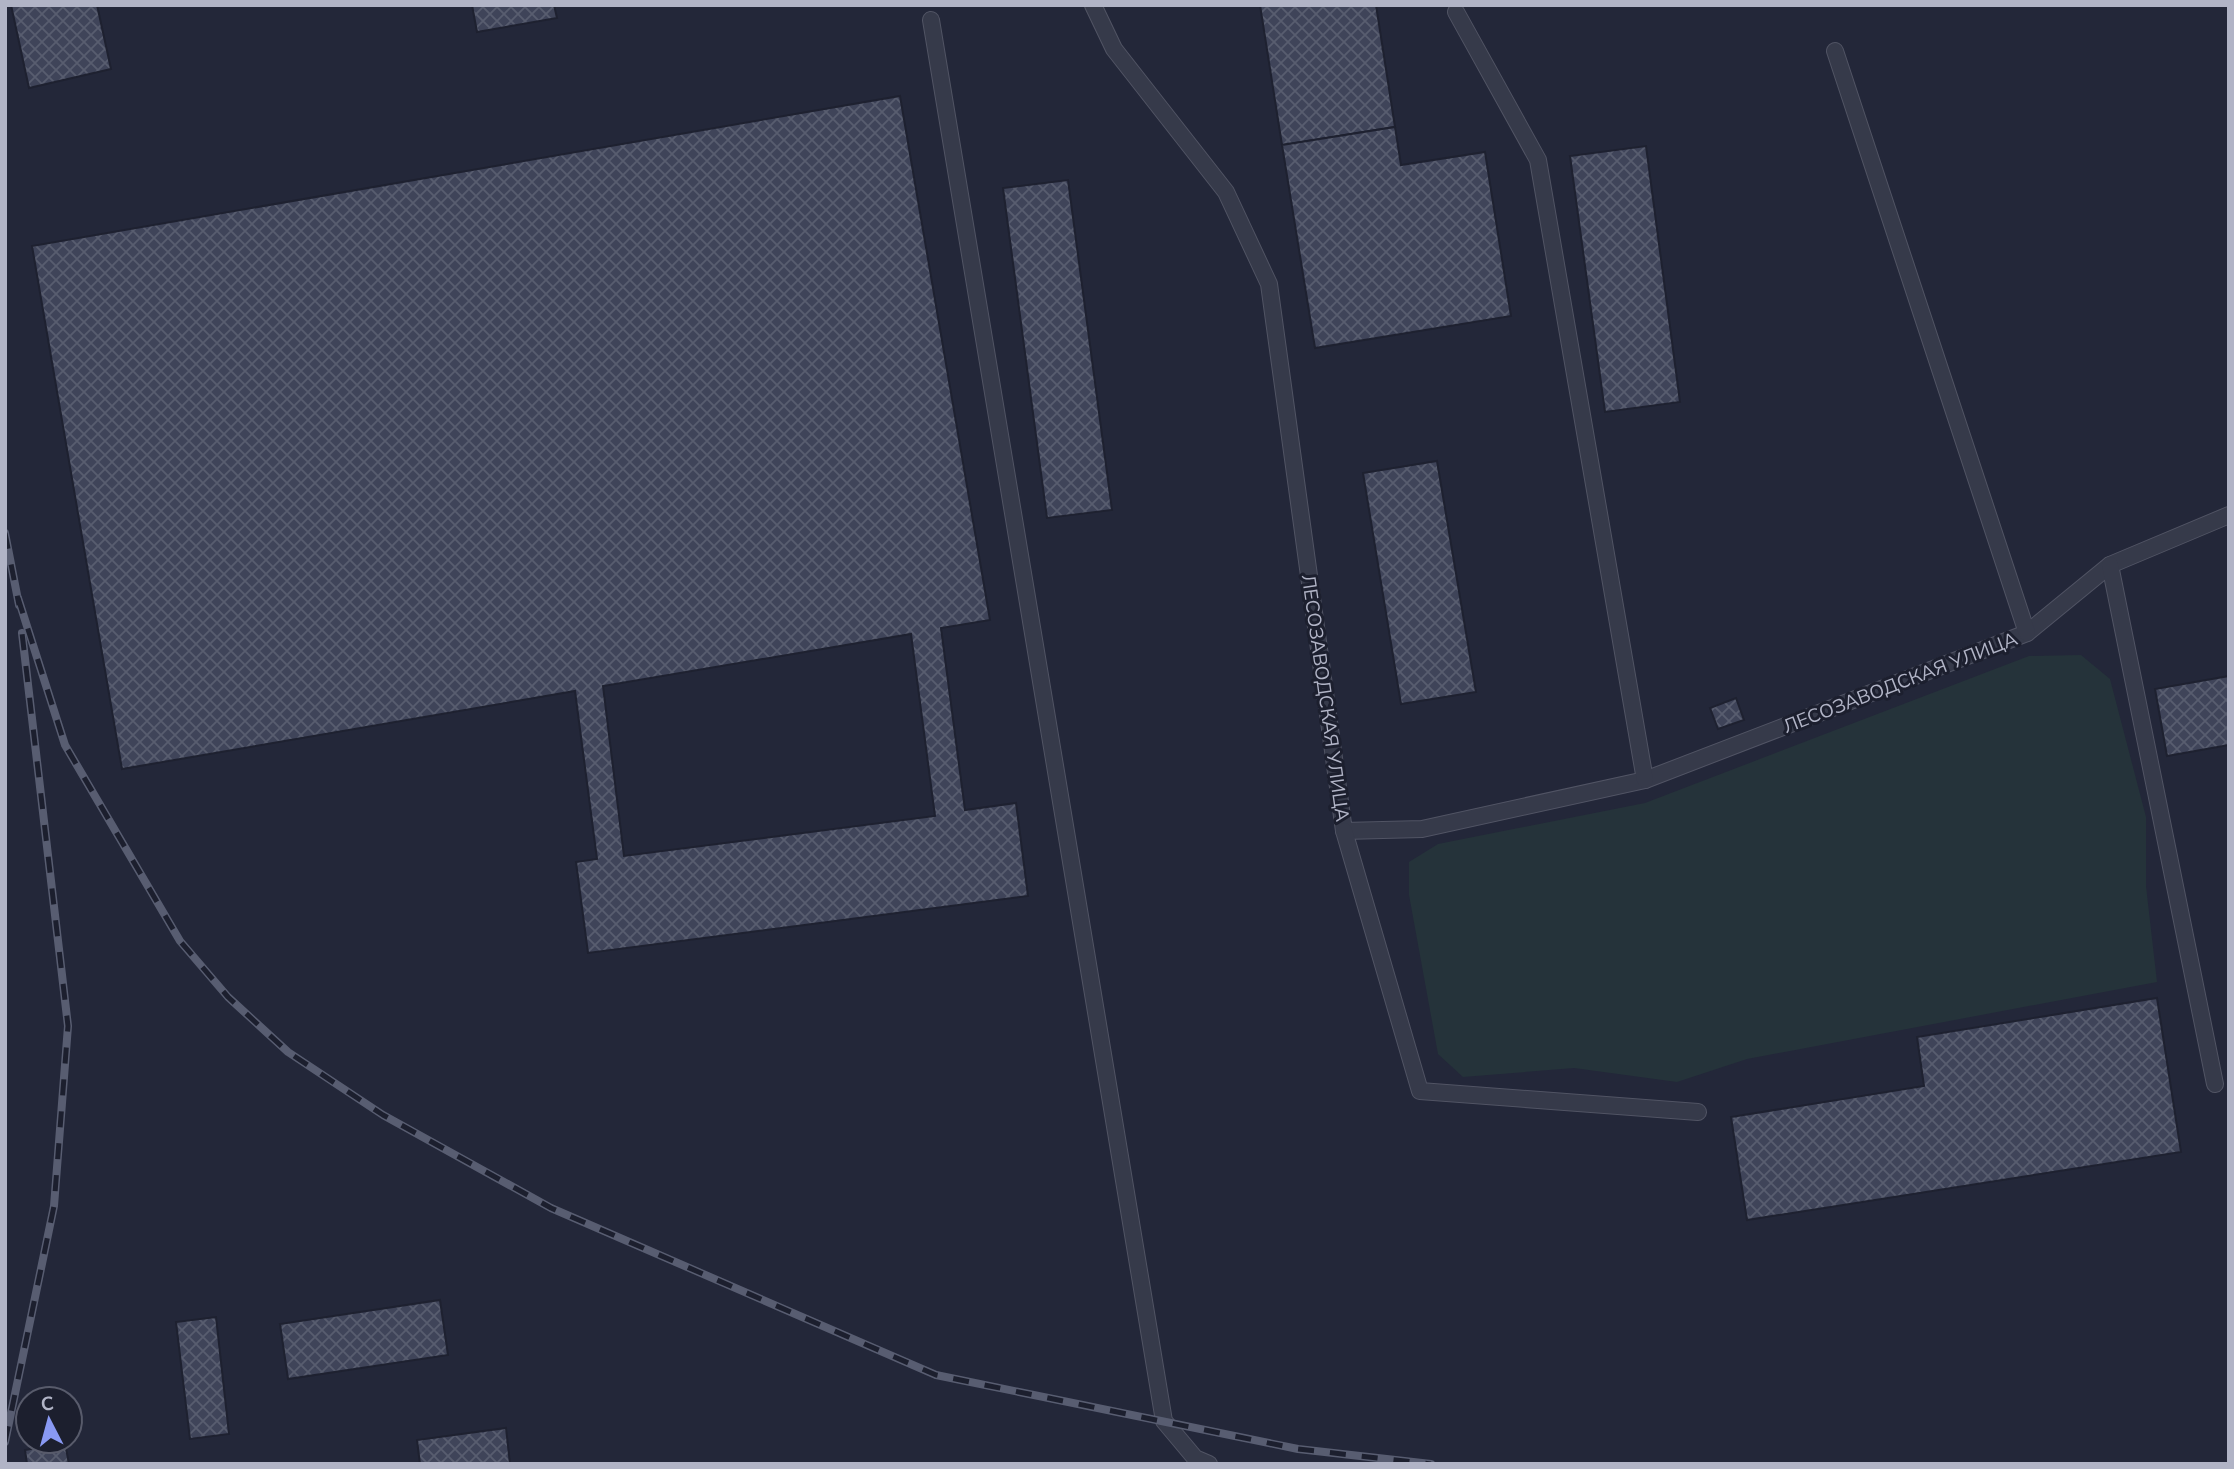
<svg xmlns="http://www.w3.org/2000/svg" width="2234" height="1469" viewBox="0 0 2234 1469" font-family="Mulish,sans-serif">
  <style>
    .grass { fill: #25333a }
    .building { fill: url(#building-cross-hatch); stroke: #1e2130; stroke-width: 2; fill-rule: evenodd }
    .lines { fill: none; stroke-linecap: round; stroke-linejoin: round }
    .service-casing { stroke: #515464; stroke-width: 18 }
    .service { stroke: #363a4a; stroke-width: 16 }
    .rail-casing { stroke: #585d71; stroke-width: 8 }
    .rail { stroke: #1c1f2e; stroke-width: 5; stroke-dasharray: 16; stroke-linecap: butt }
    .labels { text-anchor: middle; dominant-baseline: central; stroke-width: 6; stroke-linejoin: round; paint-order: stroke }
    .street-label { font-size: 19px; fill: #b1b4c6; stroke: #1c1f2e }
  </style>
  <defs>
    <pattern id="building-cross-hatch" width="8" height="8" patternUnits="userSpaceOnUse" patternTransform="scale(1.75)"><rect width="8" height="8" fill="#3f4459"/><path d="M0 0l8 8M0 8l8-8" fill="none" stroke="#585d6f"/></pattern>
  </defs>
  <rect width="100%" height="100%" fill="#232739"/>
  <path class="grass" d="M2081,655L2110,679L2146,817V886L2157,982L1747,1059L1677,1082L1574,1068L1463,1077L1438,1054L1409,895V862L1438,844L1645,803L2029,656Z"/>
  <g class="building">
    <path d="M11,5H97L111,69L29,88Z"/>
    <path d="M472,5H554L557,18L477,32Z"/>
    <path d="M1260,5H1376L1395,127L1282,145Z"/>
    <path d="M900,96L990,620L941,628L965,810L1016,803L1028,896L588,953L576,862L597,859L575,691L122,769L32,246ZM911,634L935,816L624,856L603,686Z"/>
    <path d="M1395,127L1401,165L1485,152L1511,316L1315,348L1282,145Z"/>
    <path d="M1646,146L1680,402L1605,412L1570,156Z"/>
    <path d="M1068,180L1112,510L1047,518L1003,188Z"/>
    <path d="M1437,461L1476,692L1401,704L1363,473Z"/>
    <path d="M2229,676V745L2167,756L2155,689Z"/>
    <path d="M1736,698L1744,720L1718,729L1710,708Z"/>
    <path d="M2157,998L2181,1152L1747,1220L1731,1117L1924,1086L1917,1037Z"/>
    <path d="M440,1300L448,1355L288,1379L280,1324Z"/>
    <path d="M216,1317L229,1434L190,1439L176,1322Z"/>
    <path d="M506,1428L510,1464H420L417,1440Z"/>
    <path d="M65,1443L69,1464H27L25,1450Z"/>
  </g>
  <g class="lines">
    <g class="service-casing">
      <g id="service">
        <path d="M1093,5L1114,49L1226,192L1269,284L1344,831L1422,829L1645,780L2027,633L2110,565L2229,515"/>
        <path d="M1456,12L1538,160L1645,780"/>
        <path d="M931,20L1164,1421L1195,1458L1209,1464"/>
        <path d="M1835,51L2027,633"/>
        <path d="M2110,565L2215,1084"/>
        <path d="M1344,831L1420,1091L1698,1112"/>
      </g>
    </g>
    <use href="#service" class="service"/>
    <g class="rail-casing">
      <g id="rail">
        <path d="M5,533L19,605"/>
        <path d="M18,598L65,745L180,941L228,997L288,1052L383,1115L551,1208L936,1375L1298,1449L1431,1464"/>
        <path d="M5,1442L54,1206L68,1026L22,633"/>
      </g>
    </g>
    <use href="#rail" class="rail"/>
  </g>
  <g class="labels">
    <g class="street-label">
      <text transform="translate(1900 682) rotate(-21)">ЛЕСОЗАВОДСКАЯ УЛИЦА</text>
      <text transform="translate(1326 698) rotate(82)">ЛЕСОЗАВОДСКАЯ УЛИЦА</text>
    </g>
  </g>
  <rect width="2234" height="1469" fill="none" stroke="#b1b4c6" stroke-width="14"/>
  <g transform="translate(49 1420) rotate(354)"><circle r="33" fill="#1c1f2e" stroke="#585b6b" stroke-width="2"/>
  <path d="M0-5L12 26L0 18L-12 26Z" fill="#8999f3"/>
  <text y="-10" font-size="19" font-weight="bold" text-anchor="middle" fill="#b1b4c6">С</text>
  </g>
</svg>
